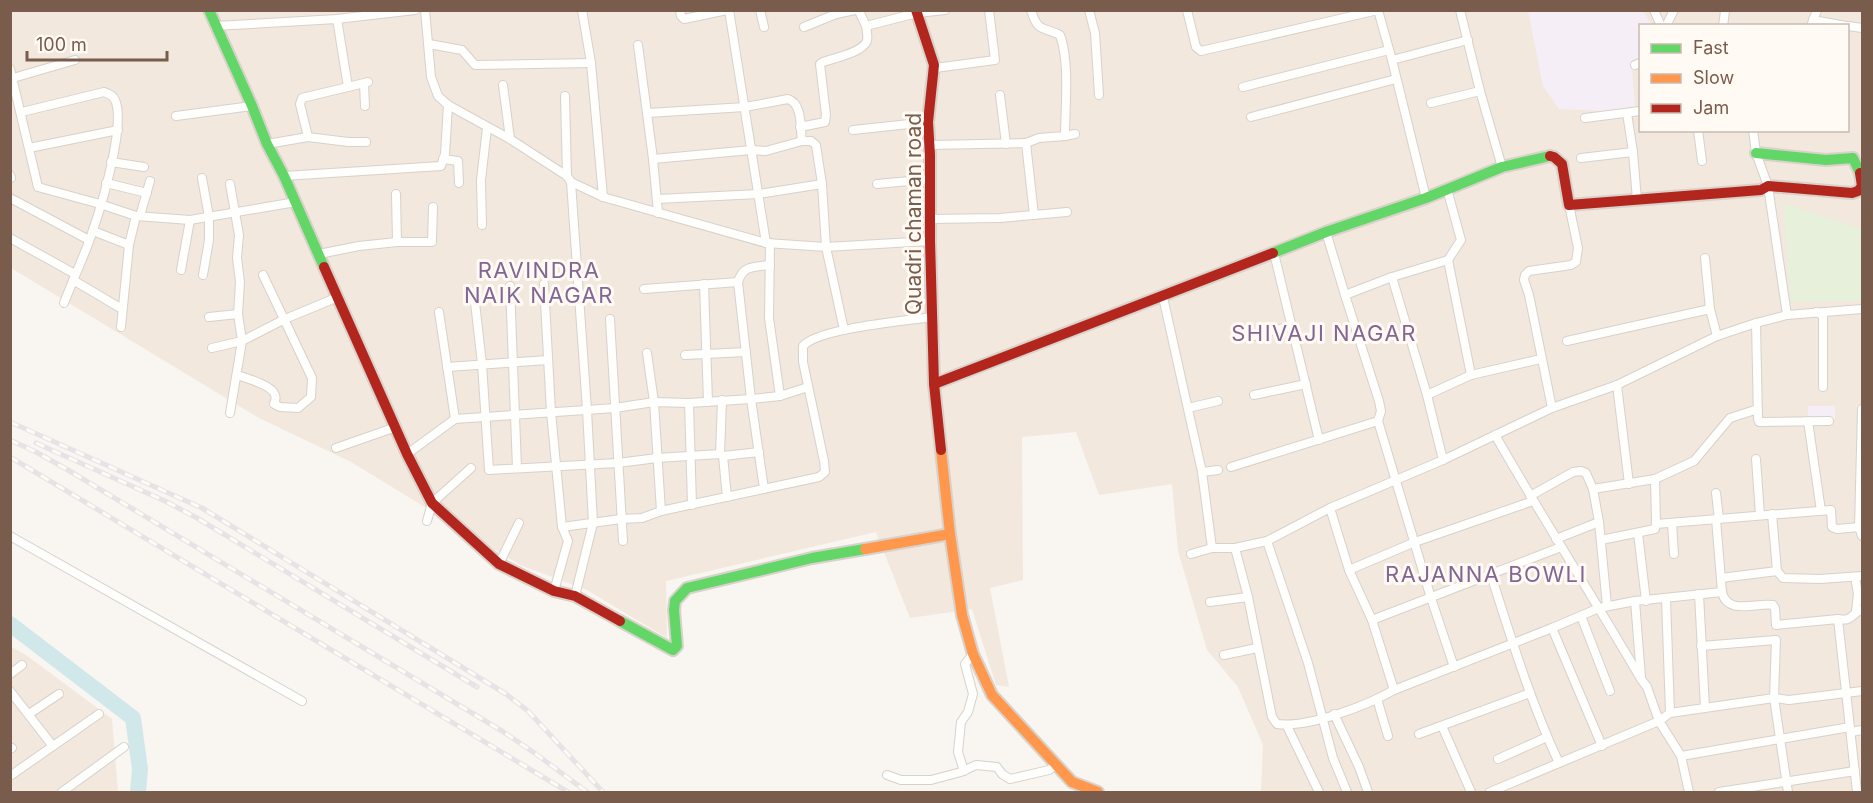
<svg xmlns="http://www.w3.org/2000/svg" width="1873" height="803" viewBox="0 0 1873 803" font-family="Inter,sans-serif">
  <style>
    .residential { fill: #f2e8de; fill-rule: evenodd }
    .education { fill: #f6eef6 }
    .green { fill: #e7f0db }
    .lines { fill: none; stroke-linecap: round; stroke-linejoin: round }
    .river { stroke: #d0e8ea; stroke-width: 16 }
    .street-casing { stroke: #d7d1cb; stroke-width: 10 }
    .fast-casing { stroke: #d9d2cb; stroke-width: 14 }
    .slow-casing { stroke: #d9d2cb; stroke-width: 14 }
    .jam-casing { stroke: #d9d2cb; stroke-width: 14 }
    .street { stroke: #fefefd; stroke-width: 8 }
    .fast { stroke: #63d668; stroke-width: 10 }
    .slow { stroke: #ff974d; stroke-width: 10 }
    .jam { stroke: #b3261e; stroke-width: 10 }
    .rail-casing { stroke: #e6e3e7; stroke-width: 5 }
    .rail { stroke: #fffaf3; stroke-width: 3; stroke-dasharray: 9; stroke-linecap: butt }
    .labels { text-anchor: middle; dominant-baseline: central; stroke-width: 6; stroke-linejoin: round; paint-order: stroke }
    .street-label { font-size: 21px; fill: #7a5c4d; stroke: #fffaf3 }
    .neighbourhood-label { font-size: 22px; letter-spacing: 1.5px; fill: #846695; stroke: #fffaf3 }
  </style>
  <rect width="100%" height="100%" fill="#f9f5f0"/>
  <g class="residential">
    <path d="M10,11H1862V792H1261L1263,745L1238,687L1207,650L1178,551L1172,484L1099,495L1076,432L1022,437L1023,580L990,588L1009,687L996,685L972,609L910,618L876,532L666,581L667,638L587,590L520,565L351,462L259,418L11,268ZM1640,26H1848V130H1640Z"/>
    <path d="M10,646L26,655L112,719L118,792H11Z"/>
  </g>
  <g class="education">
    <path d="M1528,11H1643L1652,25L1640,26V67L1632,71L1635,107L1605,111L1559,109L1543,86Z"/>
    <path d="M1808,406H1835V419L1808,420Z"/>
  </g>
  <path class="green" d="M1784,203L1862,229V301L1790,302Z"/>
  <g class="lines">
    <path class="river" d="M10,624L133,718L140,769L138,792"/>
    <g class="street-casing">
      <g id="street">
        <path d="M425,10L431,77L438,96L448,105L510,139L567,176L571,182L603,197L766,243L826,247L930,241"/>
        <path d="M582,10L591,63L603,197"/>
        <path d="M680,10L681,16L684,19L727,10"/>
        <path d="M729,10L766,243"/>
        <path d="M760,10L764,27"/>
        <path d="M836,10V14L855,10"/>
        <path d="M857,10L860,13L866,26"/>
        <path d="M1089,10L1095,33L1099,95"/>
        <path d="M1187,10L1196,47L1201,51L1378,10"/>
        <path d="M1378,10L1392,60L1426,198"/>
        <path d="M1460,10L1480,91L1502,167"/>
        <path d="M1654,10L1661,26"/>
        <path d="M337,19L348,87L368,82"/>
        <path d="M1813,20L1846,26"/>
        <path d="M215,26L337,19L415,10"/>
        <path d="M1666,26L1674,10"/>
        <path d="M1723,26L1725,11"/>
        <path d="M1811,26L1817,10"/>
        <path d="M1848,26L1862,28"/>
        <path d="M804,27L836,14"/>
        <path d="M429,44L462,50L475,65L591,63"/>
        <path d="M638,45L653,159L658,213"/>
        <path d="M1392,60L1468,40"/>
        <path d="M1635,65L1640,63"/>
        <path d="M935,68L995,60L989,10"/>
        <path d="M10,69L38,187L100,204L136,216L190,220L296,202"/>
        <path d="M13,78L75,60"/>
        <path d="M364,84L365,106"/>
        <path d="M503,85L510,139"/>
        <path d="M1243,87L1389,50"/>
        <path d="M1000,95L1006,144"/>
        <path d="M565,96L567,176"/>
        <path d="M1431,103L1480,91"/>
        <path d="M22,112L104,92C109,94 113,95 115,100C126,124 102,204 93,230C85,255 73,279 64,303"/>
        <path d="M648,113L745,107L788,99C803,104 800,128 802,141L766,151L751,150L653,159"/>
        <path d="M176,116L252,106"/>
        <path d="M1251,117L1396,79"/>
        <path d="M1585,118L1640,111"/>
        <path d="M800,127L825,122L826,115L820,64L823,62C834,58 862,53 867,41C868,36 867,31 866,26L917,13L945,10"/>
        <path d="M853,130L928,122"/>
        <path d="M1698,130L1702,161"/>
        <path d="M1753,130L1756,153L1768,186L1787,315"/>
        <path d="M1065,136L1075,134"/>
        <path d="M308,137L348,142H366"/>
        <path d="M802,141H811L816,145L822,184"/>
        <path d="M1026,143L1039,138L1065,136C1065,107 1070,62 1060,35C1042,26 1038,33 1031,10"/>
        <path d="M267,144L308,137L300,104L302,98L348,87"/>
        <path d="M930,145L1026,143L1034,215"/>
        <path d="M29,148L118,130"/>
        <path d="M1633,152L1637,200"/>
        <path d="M1581,158L1633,152L1627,113"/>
        <path d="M443,159L458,161L459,183"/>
        <path d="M111,162L144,167"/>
        <path d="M10,175L11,178"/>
        <path d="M284,176L441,166L445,154L448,105"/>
        <path d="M202,178L209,217V240L203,275"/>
        <path d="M571,182L587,410L593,523L575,596"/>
        <path d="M106,183L147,193"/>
        <path d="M230,184L239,235L237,258L240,282L238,314L242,341L230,413"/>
        <path d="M877,184L931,179"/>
        <path d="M396,194L397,242H432L433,207"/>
        <path d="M10,198L89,240"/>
        <path d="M657,199L759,194L822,184L826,247L844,330"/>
        <path d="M140,216L150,181"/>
        <path d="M930,219L1000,218L1067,212"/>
        <path d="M482,225L481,180L487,128"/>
        <path d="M93,231L129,245"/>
        <path d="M1326,232L1345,295"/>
        <path d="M10,238L75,274"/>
        <path d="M770,243L769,318L780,396"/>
        <path d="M1274,253L1319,440"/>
        <path d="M319,254L359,246L397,242"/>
        <path d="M1705,258L1710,309L1717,336"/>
        <path d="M1448,260L1471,375"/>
        <path d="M181,270L190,220"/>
        <path d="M1392,277L1427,395L1471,375L1541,359"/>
        <path d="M73,280L122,309"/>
        <path d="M544,284L551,412L562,527L568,541L554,591"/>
        <path d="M704,284L708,402"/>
        <path d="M510,286L517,468"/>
        <path d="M644,289L738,282"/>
        <path d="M474,294L482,364L489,470L618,463L657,458L720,454"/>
        <path d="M1163,297L1202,472L1212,548"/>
        <path d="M439,312L455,419"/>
        <path d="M1817,312L1823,316V387"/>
        <path d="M209,317L238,314"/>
        <path d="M610,319L623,541"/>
        <path d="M1756,323L1758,419L1759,422L1829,421"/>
        <path d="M121,327L129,245L136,216"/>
        <path d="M1254,336L1291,326"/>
        <path d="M1567,341L1710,309"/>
        <path d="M212,348L242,341L285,319L338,297"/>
        <path d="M647,353L654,402L661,511"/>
        <path d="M685,355L746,352"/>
        <path d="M447,367L548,360"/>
        <path d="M237,375C246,378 272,385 275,395C276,398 275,402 274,404L280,407L298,408L311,397L312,378L263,275"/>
        <path d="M1617,385L1629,484"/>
        <path d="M1254,395L1306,384"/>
        <path d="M1427,395L1443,460"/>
        <path d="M722,400L720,454L723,456L727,497"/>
        <path d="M689,403L692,505"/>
        <path d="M1188,408L1218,401"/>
        <path d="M1552,408L1529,295L1524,280L1525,275L1529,271L1571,265L1576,262L1578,248L1569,205"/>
        <path d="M1862,409L1859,527L1862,536"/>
        <path d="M1378,421L1431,598L1454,667"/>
        <path d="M1808,421L1821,511"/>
        <path d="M336,448L396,427"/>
        <path d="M407,454L455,419L615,408L654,402L689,403L751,399L780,396L808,387"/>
        <path d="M723,456L759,452"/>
        <path d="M1756,459L1760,515"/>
        <path d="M1231,467L1378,421L1381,411L1379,401L1345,295L1392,277L1448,260L1461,240L1447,189"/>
        <path d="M1202,472L1218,470"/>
        <path d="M764,489L751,399L738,282C743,265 754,267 770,265"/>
        <path d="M1593,489L1655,479"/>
        <path d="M1716,493L1719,519"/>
        <path d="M1530,496L1573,472L1581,471L1586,473L1593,489L1599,522L1607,606"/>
        <path d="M1330,508L1349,570L1372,620L1394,690"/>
        <path d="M1772,514L1777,571L1783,578L1820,579L1862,576"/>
        <path d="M1716,519L1722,592C1727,616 1757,602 1773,605L1775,608L1776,625L1838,619L1857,792"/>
        <path d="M427,521L432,503L471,468"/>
        <path d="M1672,523L1674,554"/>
        <path d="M1656,524L1831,510L1832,527L1837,529L1859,527"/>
        <path d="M562,527L621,519L642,518L661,511L819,477L825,472L824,461L803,362V346C819,328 906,321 932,317"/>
        <path d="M1638,533L1646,601"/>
        <path d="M10,536L302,701"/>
        <path d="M1556,539L1599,522"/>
        <path d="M1601,540L1655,529L1656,524L1655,479L1694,461L1730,418L1758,409"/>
        <path d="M1267,541L1308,663L1333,758L1347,792"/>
        <path d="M1235,548L1248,597L1272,717L1277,724C1308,728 1366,706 1394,690L1552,628L1599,608L1635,601L1722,592"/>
        <path d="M1191,554L1212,548H1235L1267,541L1330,508L1443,460L1552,408L1617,385L1717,336L1756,323L1787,315L1862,309"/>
        <path d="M499,564L519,523"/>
        <path d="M1349,570L1415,542L1533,501"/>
        <path d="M1491,575C1511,638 1531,703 1559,763"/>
        <path d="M1855,577L1858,594L1856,611"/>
        <path d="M1721,578L1777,571"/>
        <path d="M1699,594L1705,708"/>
        <path d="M1666,599L1670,713L1659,721L1681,756L1689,792"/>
        <path d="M1635,601L1641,677"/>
        <path d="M1210,602L1248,597"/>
        <path d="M1581,616L1610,691"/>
        <path d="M1838,619C1853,622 1851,613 1862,610"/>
        <path d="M1372,620L1561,547"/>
        <path d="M1552,628L1602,746"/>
        <path d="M1701,646L1776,640L1774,698L1788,792"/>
        <path d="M1224,655L1257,648"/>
        <path d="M10,674L22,665"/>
        <path d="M10,691L52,745"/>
        <path d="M1377,699L1388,736"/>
        <path d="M1670,713L1774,698L1789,700L1862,691"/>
        <path d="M29,714L59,694"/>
        <path d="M1334,714L1359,767L1368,792"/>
        <path d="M1287,726L1319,792"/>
        <path d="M1442,726L1471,792"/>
        <path d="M1851,732L1862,730"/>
        <path d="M1419,734L1530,693"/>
        <path d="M10,747L12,748"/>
        <path d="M1681,756L1850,727"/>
        <path d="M1498,759L1547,737"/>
        <path d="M964,771L958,752L961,722L968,712L973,694L965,664L973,654"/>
        <path d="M887,775L901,780H931L961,772L976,765L997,767L1002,774L1010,779L1049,770L1056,765"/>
        <path d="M10,776L99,714"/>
        <path d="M62,792L124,747"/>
        <path d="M1490,792L1659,721L1647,687L1641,679C1593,597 1542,517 1495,435"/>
        <path d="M1719,792L1855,771"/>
      </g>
    </g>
    <g class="fast-casing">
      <g id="fast">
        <path d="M209,10L252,106L267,144L284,176L324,267"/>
        <path d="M1756,153L1826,160L1853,158L1860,173"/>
        <path d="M1273,253L1326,232L1426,198L1502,167L1550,156"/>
        <path d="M620,621L673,650L677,646L674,610L675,601L687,588L812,558L865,549"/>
      </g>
    </g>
    <g class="slow-casing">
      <g id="slow">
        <path d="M941,450L950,534L962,615L973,654L992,695L1072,782L1098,792"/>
        <path d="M865,549L950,534"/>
      </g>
    </g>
    <g class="jam-casing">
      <g id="jam">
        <path d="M916,10L934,65L928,122L930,155V241L934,384L941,450"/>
        <path d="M1550,156L1554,157L1562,164L1569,205L1761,190L1768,186L1852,193L1858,191L1862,186L1860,173"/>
        <path d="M324,267L407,454L432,503L499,564L554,591L575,596L620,621"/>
        <path d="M934,384L1273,253"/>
      </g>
    </g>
    <use href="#street" class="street"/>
    <use href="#fast" class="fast"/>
    <use href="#slow" class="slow"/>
    <use href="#jam" class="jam"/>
    <g class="rail-casing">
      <g id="rail">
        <path d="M10,422L202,508L506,694L528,711L603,792"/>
        <path d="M10,440L36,452L68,470L502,731L536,754L587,792"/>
        <path d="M36,443L165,501L197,518L477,687"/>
        <path d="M10,457L568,792"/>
      </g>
    </g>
    <use href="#rail" class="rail"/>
  </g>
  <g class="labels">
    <g class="street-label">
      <text transform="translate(913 214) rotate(-90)">Quadri chaman road</text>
    </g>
    <g class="neighbourhood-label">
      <text x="539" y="270">RAVINDRA<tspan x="539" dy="25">NAIK NAGAR</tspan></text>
      <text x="1324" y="333">SHIVAJI NAGAR</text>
      <text x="1486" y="574">RAJANNA BOWLI</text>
    </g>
  </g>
  <rect width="1873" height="803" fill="none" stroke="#7a5c4d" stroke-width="24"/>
  <rect x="1639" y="24" width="210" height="108" fill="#fffaf3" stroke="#cabbb1" stroke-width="1.5"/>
  <rect x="1651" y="44" width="30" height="9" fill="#63d668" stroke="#cabbb1" stroke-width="1.5"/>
  <text x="1693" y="54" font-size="18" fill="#7a5c4d">Fast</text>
  <rect x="1651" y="74" width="30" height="9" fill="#ff974d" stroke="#cabbb1" stroke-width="1.5"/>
  <text x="1693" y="84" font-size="18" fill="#7a5c4d">Slow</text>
  <rect x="1651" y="104" width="30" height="9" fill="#b3261e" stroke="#cabbb1" stroke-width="1.5"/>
  <text x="1693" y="114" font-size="18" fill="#7a5c4d">Jam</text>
  <path d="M27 51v9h140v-9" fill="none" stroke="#7a5c4d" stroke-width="3"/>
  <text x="36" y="51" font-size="18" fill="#7a5c4d" stroke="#fffaf3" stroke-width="4.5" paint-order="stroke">100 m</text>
</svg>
